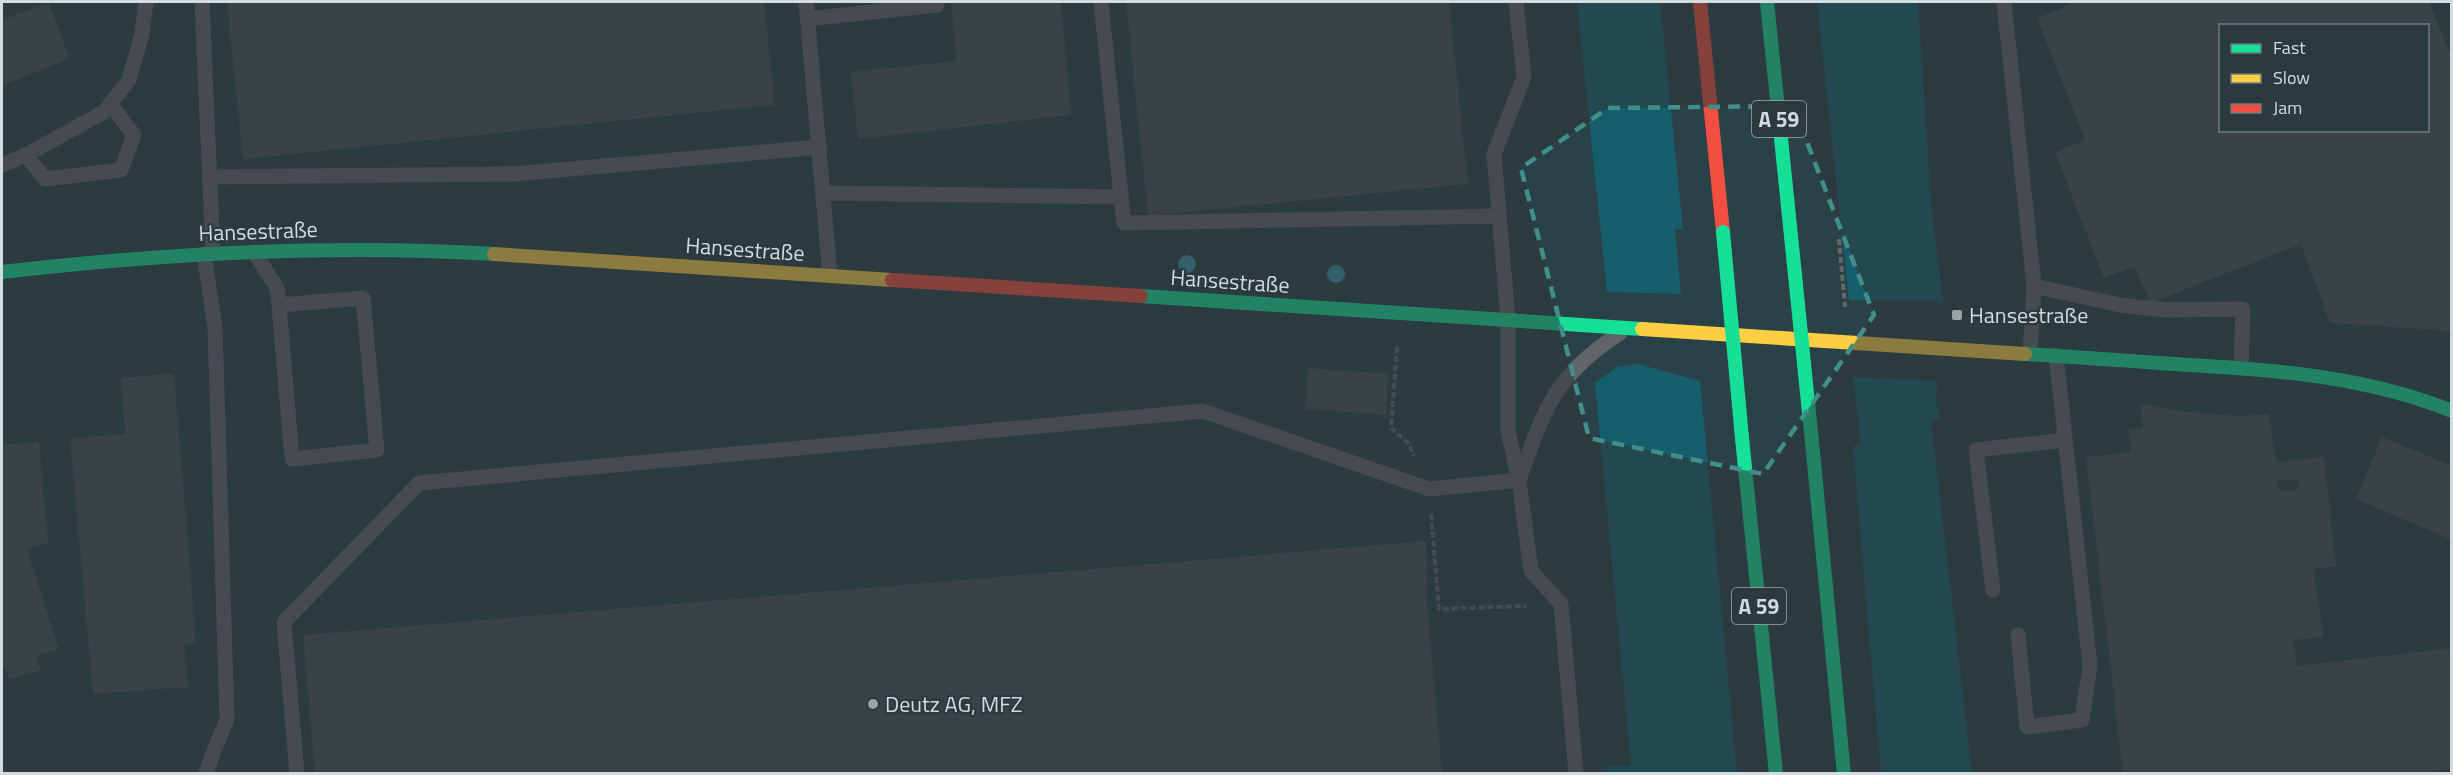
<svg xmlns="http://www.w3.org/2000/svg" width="2453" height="775" viewBox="0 0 2453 775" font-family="'Titillium Web',sans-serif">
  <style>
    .built { fill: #2b4148; fill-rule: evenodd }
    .green { fill: #175e6d }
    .building { fill: #495052; fill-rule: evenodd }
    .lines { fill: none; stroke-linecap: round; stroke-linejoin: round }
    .path { stroke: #636768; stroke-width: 4; stroke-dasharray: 6 3; stroke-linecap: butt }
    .lane { stroke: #626567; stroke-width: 15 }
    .fast { stroke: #16e098; stroke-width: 14 }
    .slow { stroke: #ffcf43; stroke-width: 14 }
    .jam { stroke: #f24e42; stroke-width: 14 }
    .fast-bridge { stroke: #16e098; stroke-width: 14 }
    .tree { fill: #3c90a3 }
    .marked { fill: none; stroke: #408f8a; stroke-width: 4.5; stroke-dasharray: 12 8; stroke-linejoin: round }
    .poi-dot { fill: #99a2a5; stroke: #2a3a3e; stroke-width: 2 }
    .labels { text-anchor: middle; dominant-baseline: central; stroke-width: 4.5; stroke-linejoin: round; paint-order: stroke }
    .shield { fill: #2a3a3e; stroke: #a0abae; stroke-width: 1.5 }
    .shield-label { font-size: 21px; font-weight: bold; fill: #d2dbde }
    .street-label { font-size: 22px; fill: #d2dbde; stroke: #2a3a3e }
    .poi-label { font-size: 22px; fill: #d2dbde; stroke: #2a3a3e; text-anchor: start }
  </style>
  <rect width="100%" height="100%" fill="#2e373a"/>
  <path class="built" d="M2,2H2451V773H2ZM2220,26H2428V130H2220Z"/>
  <g class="green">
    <path d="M1577,2H1660L1683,229H1675L1681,294L1607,292Z"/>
    <path d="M1817,2H1918L1931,203L1943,301L1849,300Z"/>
    <path d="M1638,364L1700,381L1737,773H1607L1606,767L1631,765L1595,383L1617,367Z"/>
    <path d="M1853,377L1938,381L1935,399L1940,419L1931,421L1972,773H1881L1853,446L1861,445Z"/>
  </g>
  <g class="building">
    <path d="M227,2H764L775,105L243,159Z"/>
    <path d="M951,2H1061L1071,115L858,139L851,72L957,61Z"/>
    <path d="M1126,2H1449L1468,184L1148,216Z"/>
    <path d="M2068,2H2429L2452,58V331L2330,323L2301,244L2150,303L2135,266L2104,278L2055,152L2085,140L2037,18L2070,5ZM2220,26H2428V130H2220Z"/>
    <path d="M49,3L70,59L2,85V20Z"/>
    <path d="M1308,368L1388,374L1386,415L1305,409Z"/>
    <path d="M174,373L196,643L184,645L188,687L93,694L70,438L125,434L121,378Z"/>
    <path d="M2141,404L2179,411L2239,416L2269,414L2276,462L2324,457L2336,566L2314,569L2323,637L2294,640L2297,666L2452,648V769L2414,774H2123L2086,457L2131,452L2129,429L2143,428ZM2298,479L2299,489L2279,491L2278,481Z"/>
    <path d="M2382,437L2452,466V540L2356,499Z"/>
    <path d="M39,442L48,543L27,550L59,649L36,656L41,670L9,680L5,667L2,668V445Z"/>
    <path d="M1426,541L1427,601L1442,774H315L303,635Z"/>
  </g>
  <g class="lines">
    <g class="path">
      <path d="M1839,239L1845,307"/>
      <path d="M1397,347L1391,428L1409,444L1414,456"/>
      <path d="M1431,514L1439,609L1526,606"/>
    </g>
    <g class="lane">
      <path d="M202,2L213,253"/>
      <path d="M806,2L830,276"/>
      <path d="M1516,2L1524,77L1494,154L1508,320V431L1519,480L1531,571L1561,604L1576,774"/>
      <path d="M2004,2L2034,286L2030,354"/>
      <path d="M807,19L937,5"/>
      <path d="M26,155L45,179L121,170L134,135L110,104"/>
      <path d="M2,165L26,155L104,112L129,80L142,34L146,2"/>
      <path d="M209,177L513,174L820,147"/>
      <path d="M823,193L1121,197L1101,2"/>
      <path d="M1121,197L1124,223L1499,216"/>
      <path d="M254,252L277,288L279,305L292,459L377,450L363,298L279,305"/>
      <path d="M204,254L215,328L227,719L205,774"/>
      <path d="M2034,286L2120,305L2165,310L2243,309L2241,368"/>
      <path d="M1993,590L1976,450L2065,440"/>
      <path d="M2018,635L2027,727L2082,720L2090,665L2056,355"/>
      <path d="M297,774L284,622L419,483L1203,411L1429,489L1519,480C1545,408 1554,376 1620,333"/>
    </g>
    <g class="fast">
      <path d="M1767,2L1791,236"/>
      <path d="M2,272C165,253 330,244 494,254"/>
      <path d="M1141,296L1642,329"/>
      <path d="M2025,354C2080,357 2134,361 2189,365C2278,370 2368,377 2452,411"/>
      <path d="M1742,438L1776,774"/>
      <path d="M1812,442L1844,774"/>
    </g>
    <g class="slow">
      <path d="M494,254L892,280"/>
      <path d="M1642,329L2025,354"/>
    </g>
    <g class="jam">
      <path d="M1700,2L1723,232"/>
      <path d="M892,280L1141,296"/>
    </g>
    <g class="fast-bridge">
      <path d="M1723,232L1742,438"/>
      <path d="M1791,236L1812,442"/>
    </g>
  </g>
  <g class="tree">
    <circle cx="1187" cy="264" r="9"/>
    <circle cx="1336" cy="274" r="9"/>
  </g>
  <path d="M0 0H2453V775H0ZM1793,106L1874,315L1763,474L1589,438L1521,168L1608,108Z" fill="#2e373a" fill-opacity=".55" fill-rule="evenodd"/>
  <path class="marked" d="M1793,106L1874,315L1763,474L1589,438L1521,168L1608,108Z"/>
  <g class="poi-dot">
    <rect x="1951" y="309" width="12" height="12" rx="3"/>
    <circle cx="873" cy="704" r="6"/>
  </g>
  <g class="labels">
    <g class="shield">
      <rect x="1752" y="101" width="54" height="36" rx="4.5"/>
      <rect x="1732" y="588" width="54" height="36" rx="4.5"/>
    </g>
    <g class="shield-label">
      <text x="1779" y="119">A 59</text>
      <text x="1759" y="606">A 59</text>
    </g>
    <g class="street-label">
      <text transform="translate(258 231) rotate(-2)">Hansestraße</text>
      <text transform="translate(745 249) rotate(4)">Hansestraße</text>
      <text transform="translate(1230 281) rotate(4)">Hansestraße</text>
    </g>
    <g class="poi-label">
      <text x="1969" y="315">Hansestraße</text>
      <text x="885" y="704">Deutz AG, MFZ</text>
    </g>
  </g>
  <rect width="2453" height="775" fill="none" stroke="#d2dbde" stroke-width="6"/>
  <rect x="2219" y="24" width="210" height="108" fill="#2a3a3e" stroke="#6d7a7e" stroke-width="1.5"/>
  <rect x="2231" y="44" width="30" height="9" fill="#16e098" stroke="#6d7a7e" stroke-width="1.5"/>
  <text x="2273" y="54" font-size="18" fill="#d2dbde">Fast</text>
  <rect x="2231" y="74" width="30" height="9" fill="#ffcf43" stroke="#6d7a7e" stroke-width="1.5"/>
  <text x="2273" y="84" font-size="18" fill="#d2dbde">Slow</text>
  <rect x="2231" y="104" width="30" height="9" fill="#f24e42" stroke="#6d7a7e" stroke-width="1.5"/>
  <text x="2273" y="114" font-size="18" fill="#d2dbde">Jam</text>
</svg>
